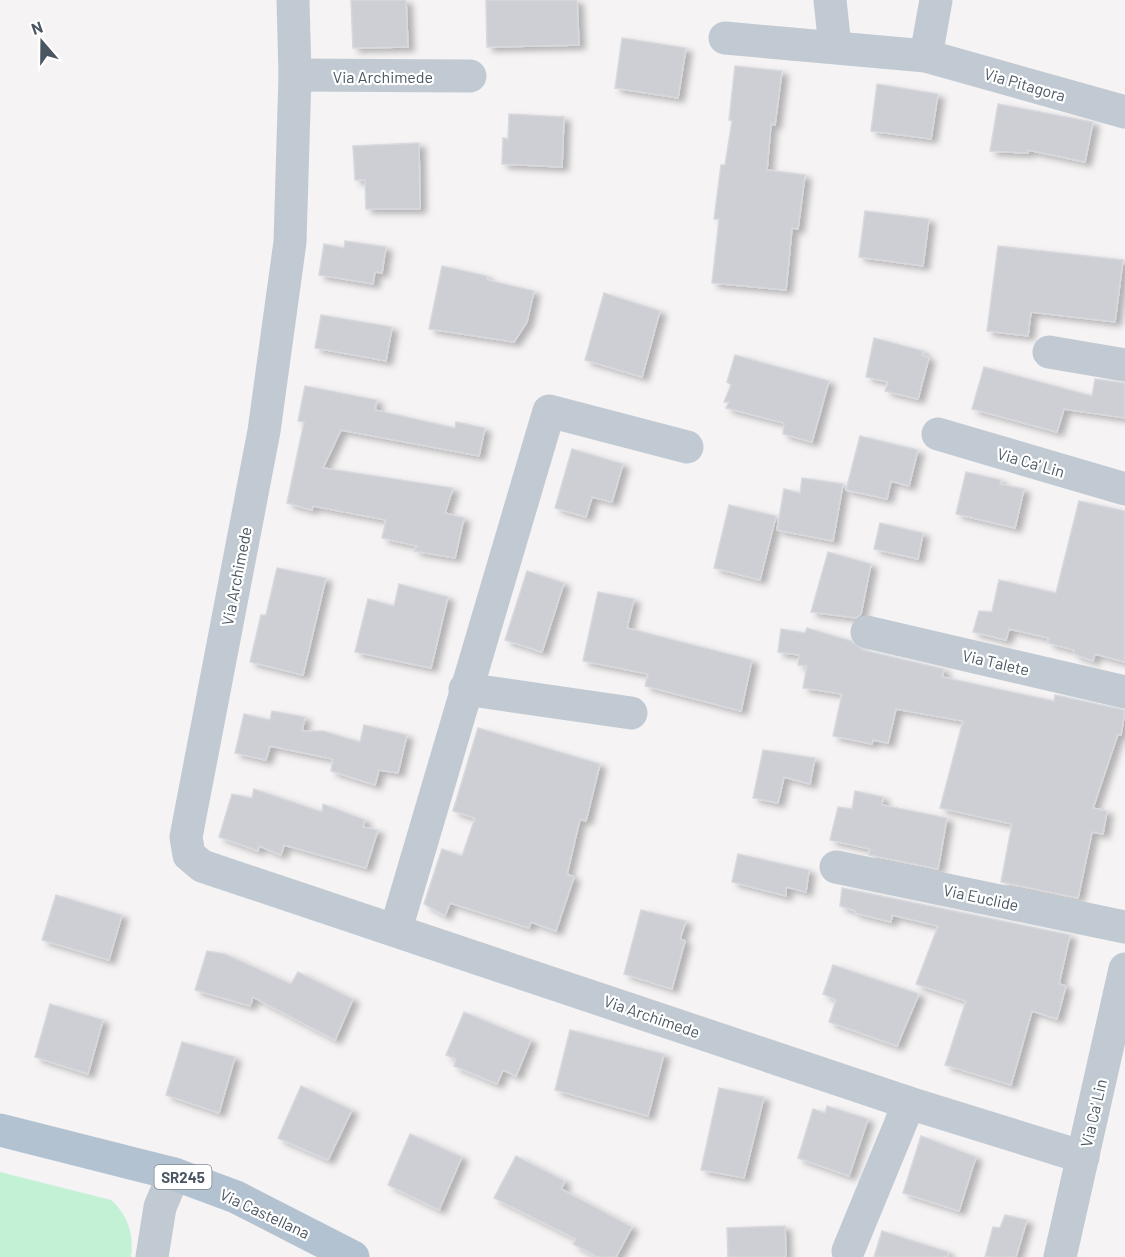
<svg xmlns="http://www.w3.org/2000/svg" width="1125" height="1257" viewBox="0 0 1125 1257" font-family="Barlow,sans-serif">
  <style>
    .green { fill: #c3f1d5 }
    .building { fill: #cdcfd5; stroke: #d7d9de; stroke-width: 1.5; filter: url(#shadow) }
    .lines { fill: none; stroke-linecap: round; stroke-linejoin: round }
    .minor { stroke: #c1cad2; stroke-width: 33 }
    .major { stroke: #b3c2d1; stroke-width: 33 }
    .labels { text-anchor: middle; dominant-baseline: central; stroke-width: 4.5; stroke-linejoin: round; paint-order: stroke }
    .shield { fill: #fff; stroke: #808990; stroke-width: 1.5 }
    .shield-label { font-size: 15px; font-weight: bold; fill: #4a5661 }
    .street-label { font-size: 16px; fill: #4a5661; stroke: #fff }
  </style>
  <defs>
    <filter id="shadow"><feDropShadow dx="6" dy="4" stdDeviation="3" flood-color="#0004"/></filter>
  </defs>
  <rect width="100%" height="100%" fill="#f5f3f3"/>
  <path class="green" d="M0,1172L111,1200C128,1215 134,1235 131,1257H0Z"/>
  <g class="building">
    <path d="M351,0H406L408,47L353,48Z"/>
    <path d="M486,0H577L579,45L487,47Z"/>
    <path d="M622,38L686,48L678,98L615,88Z"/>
    <path d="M735,66L782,71L775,125L771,124L767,170L805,175L798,229L792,228L786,290L712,283L719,219H714L721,165H725L732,121L729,120Z"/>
    <path d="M877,84L938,94L931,139L871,131Z"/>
    <path d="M998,104L1093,122L1085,162L1028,150V153L990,151Z"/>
    <path d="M509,114L564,117L562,167L502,164L503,138L508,139Z"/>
    <path d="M419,143L420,209H366L365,180H355L353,146Z"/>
    <path d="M865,211L929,219L923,266L859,257Z"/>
    <path d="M345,241L386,247L382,273L375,272L373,284L319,275L324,244L344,248Z"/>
    <path d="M998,246L1123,260L1115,322L1031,312L1028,336L987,331Z"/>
    <path d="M442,266L487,276V280L534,291L527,322L514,342L429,329Z"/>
    <path d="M604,293L660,311L642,377L585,360Z"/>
    <path d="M321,315L392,327L386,361L315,348Z"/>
    <path d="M874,338L923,351L922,355L929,358L918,399L885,391L888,382L866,377Z"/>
    <path d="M735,355L829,381L812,442L783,434L784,423L726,408L729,402H724L731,385L727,382Z"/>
    <path d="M984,367L1092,396L1095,379L1125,383V418L1064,409L1057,432L972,409Z"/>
    <path d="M305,386L377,400L375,410L455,428L456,422L485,428L479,456L341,430L323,468L453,488L445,513L464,518L455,558L414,551L417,546L382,538L386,520L313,506L312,510L287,503L304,422L298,421Z"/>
    <path d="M860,436L918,450L909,486L891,481L887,499L846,490Z"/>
    <path d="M572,449L623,464L612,502L592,497L586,517L555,508Z"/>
    <path d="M966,472L1001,480L1000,484L1024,489L1015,528L956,514Z"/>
    <path d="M802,478L843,484L833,541L777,530L784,489L800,493Z"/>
    <path d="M1079,501L1125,511V662L1095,654L1093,661L1074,654V650L1048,643L1049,638L1009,629L1006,640L973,632L979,611L992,612L999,580L1056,593Z"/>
    <path d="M729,505L776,516L760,580L714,568Z"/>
    <path d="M880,523L923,533L918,559L874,549Z"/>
    <path d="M828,552L871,564L861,614L856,618L811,612Z"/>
    <path d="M277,568L326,578L303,675L250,662L261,615H266Z"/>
    <path d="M527,571L564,583L542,652L505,640Z"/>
    <path d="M399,584L448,597L431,668L355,652L368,599L394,606Z"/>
    <path d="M598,592L634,599L627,628L752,660L741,711L645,686L648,674L583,661Z"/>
    <path d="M807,628L851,641L863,650L944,669L942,677L1054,701L1055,695L1125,710L1121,735L1118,734L1093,808L1107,811L1103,834L1092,832L1078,898L1001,882L1012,824L940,808L963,721L896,709L888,743L873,740L872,744L833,736L842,694L803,688L807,666L798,665L799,655L778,652L781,629L805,633Z"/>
    <path d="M272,711L305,717L302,731H323L360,742L364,725L407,735L398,773L379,770L375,785L331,771L333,759L270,746L266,760L235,753L244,714L270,720Z"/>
    <path d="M478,728L600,764L586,821L580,819L567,874L574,877L556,931L531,922L529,928L450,903L445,916L424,904L442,849L462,856L475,818L453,811Z"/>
    <path d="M763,750L815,758L810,784L784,777L778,803L753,798Z"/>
    <path d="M254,789L322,812L323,804L365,820L363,827L378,830L366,868L284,845L281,855L259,846L258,851L219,837L232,794L252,798Z"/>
    <path d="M855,791L883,797L882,805L947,818L938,869L869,855L870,849L830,840L838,807L852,809Z"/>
    <path d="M738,854L809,870L806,892L786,887V896L732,882Z"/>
    <path d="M842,888L1070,935L1059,984L1066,986L1057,1019L1032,1011L1011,1085L945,1065L966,1001L916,984L938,926L892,915L891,922L855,913L856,911L840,906Z"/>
    <path d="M56,895L122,915L109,960L42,940Z"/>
    <path d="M641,910L686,921L680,939L685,941L672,989L624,974Z"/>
    <path d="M207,951L225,954L291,984L298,972L353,999L335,1040L253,997L250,1006L195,990Z"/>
    <path d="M833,965L919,994L897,1046L829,1022L836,1000L823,994Z"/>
    <path d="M50,1004L103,1020L88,1074L35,1057Z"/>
    <path d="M464,1012L531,1040L516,1076L503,1070L497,1084L454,1066L456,1059L446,1055Z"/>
    <path d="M570,1030L664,1054L648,1116L555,1090Z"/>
    <path d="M182,1042L235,1057L219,1113L166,1095Z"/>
    <path d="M301,1086L352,1110L328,1160L278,1138Z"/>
    <path d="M719,1088L764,1097L744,1178L701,1170Z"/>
    <path d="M827,1106L868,1119L849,1176L798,1158L813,1109L825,1113Z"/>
    <path d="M410,1134L462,1157L439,1210L388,1185Z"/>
    <path d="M921,1136L976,1157L959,1211L903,1193Z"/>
    <path d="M516,1156L565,1181L561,1189L632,1227L616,1257H597L573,1244L576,1239L494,1198Z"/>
    <path d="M1005,1215L1027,1220L1016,1257H985L993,1227L1000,1228Z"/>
    <path d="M785,1226L786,1257H728L727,1228Z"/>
    <path d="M882,1231L948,1252V1257H874Z"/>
  </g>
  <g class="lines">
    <g class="minor">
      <path d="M293,0L295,75L290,242L264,431L186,837L189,855L202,866L909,1103L1083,1157"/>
      <path d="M830,0L835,47"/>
      <path d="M725,38L926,56L1125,112"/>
      <path d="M926,56L936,0"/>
      <path d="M295,75L470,76"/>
      <path d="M1049,352L1125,365"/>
      <path d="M938,434L1125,489"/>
      <path d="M867,632L1125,692"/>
      <path d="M465,689L631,713"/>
      <path d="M836,867L1125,927"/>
      <path d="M396,929L549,411L687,447"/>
      <path d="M848,1251L909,1103"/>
      <path d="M152,1257L160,1207L174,1174"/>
      <path d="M1060,1257L1125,969"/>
    </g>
    <path class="major" d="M0,1130L174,1174L236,1197L353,1257"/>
  </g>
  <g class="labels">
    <rect class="shield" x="154.5" y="1165" width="57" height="24" rx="4.5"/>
    <g class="shield-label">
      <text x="183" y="1177">SR245</text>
    </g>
    <g class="street-label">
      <text x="383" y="76">Via Archimede</text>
      <text transform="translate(1025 84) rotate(16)">Via Pitagora</text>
      <text transform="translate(1031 462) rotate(16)">Via Ca' Lin</text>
      <text transform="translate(236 576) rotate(-79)">Via Archimede</text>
      <text transform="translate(996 662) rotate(13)">Via Talete</text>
      <text transform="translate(981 897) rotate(12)">Via Euclide</text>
      <text transform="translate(652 1016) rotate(19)">Via Archimede</text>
      <text transform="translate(1093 1113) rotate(-77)">Via Ca' Lin</text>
      <text transform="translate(265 1213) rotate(25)">Via Castellana</text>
    </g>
  </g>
  <g transform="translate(42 42) rotate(340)" stroke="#ffffff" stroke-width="4.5" paint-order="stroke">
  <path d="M0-4.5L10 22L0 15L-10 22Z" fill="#4a5661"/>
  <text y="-9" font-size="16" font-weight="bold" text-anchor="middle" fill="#4a5661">N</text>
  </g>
</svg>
